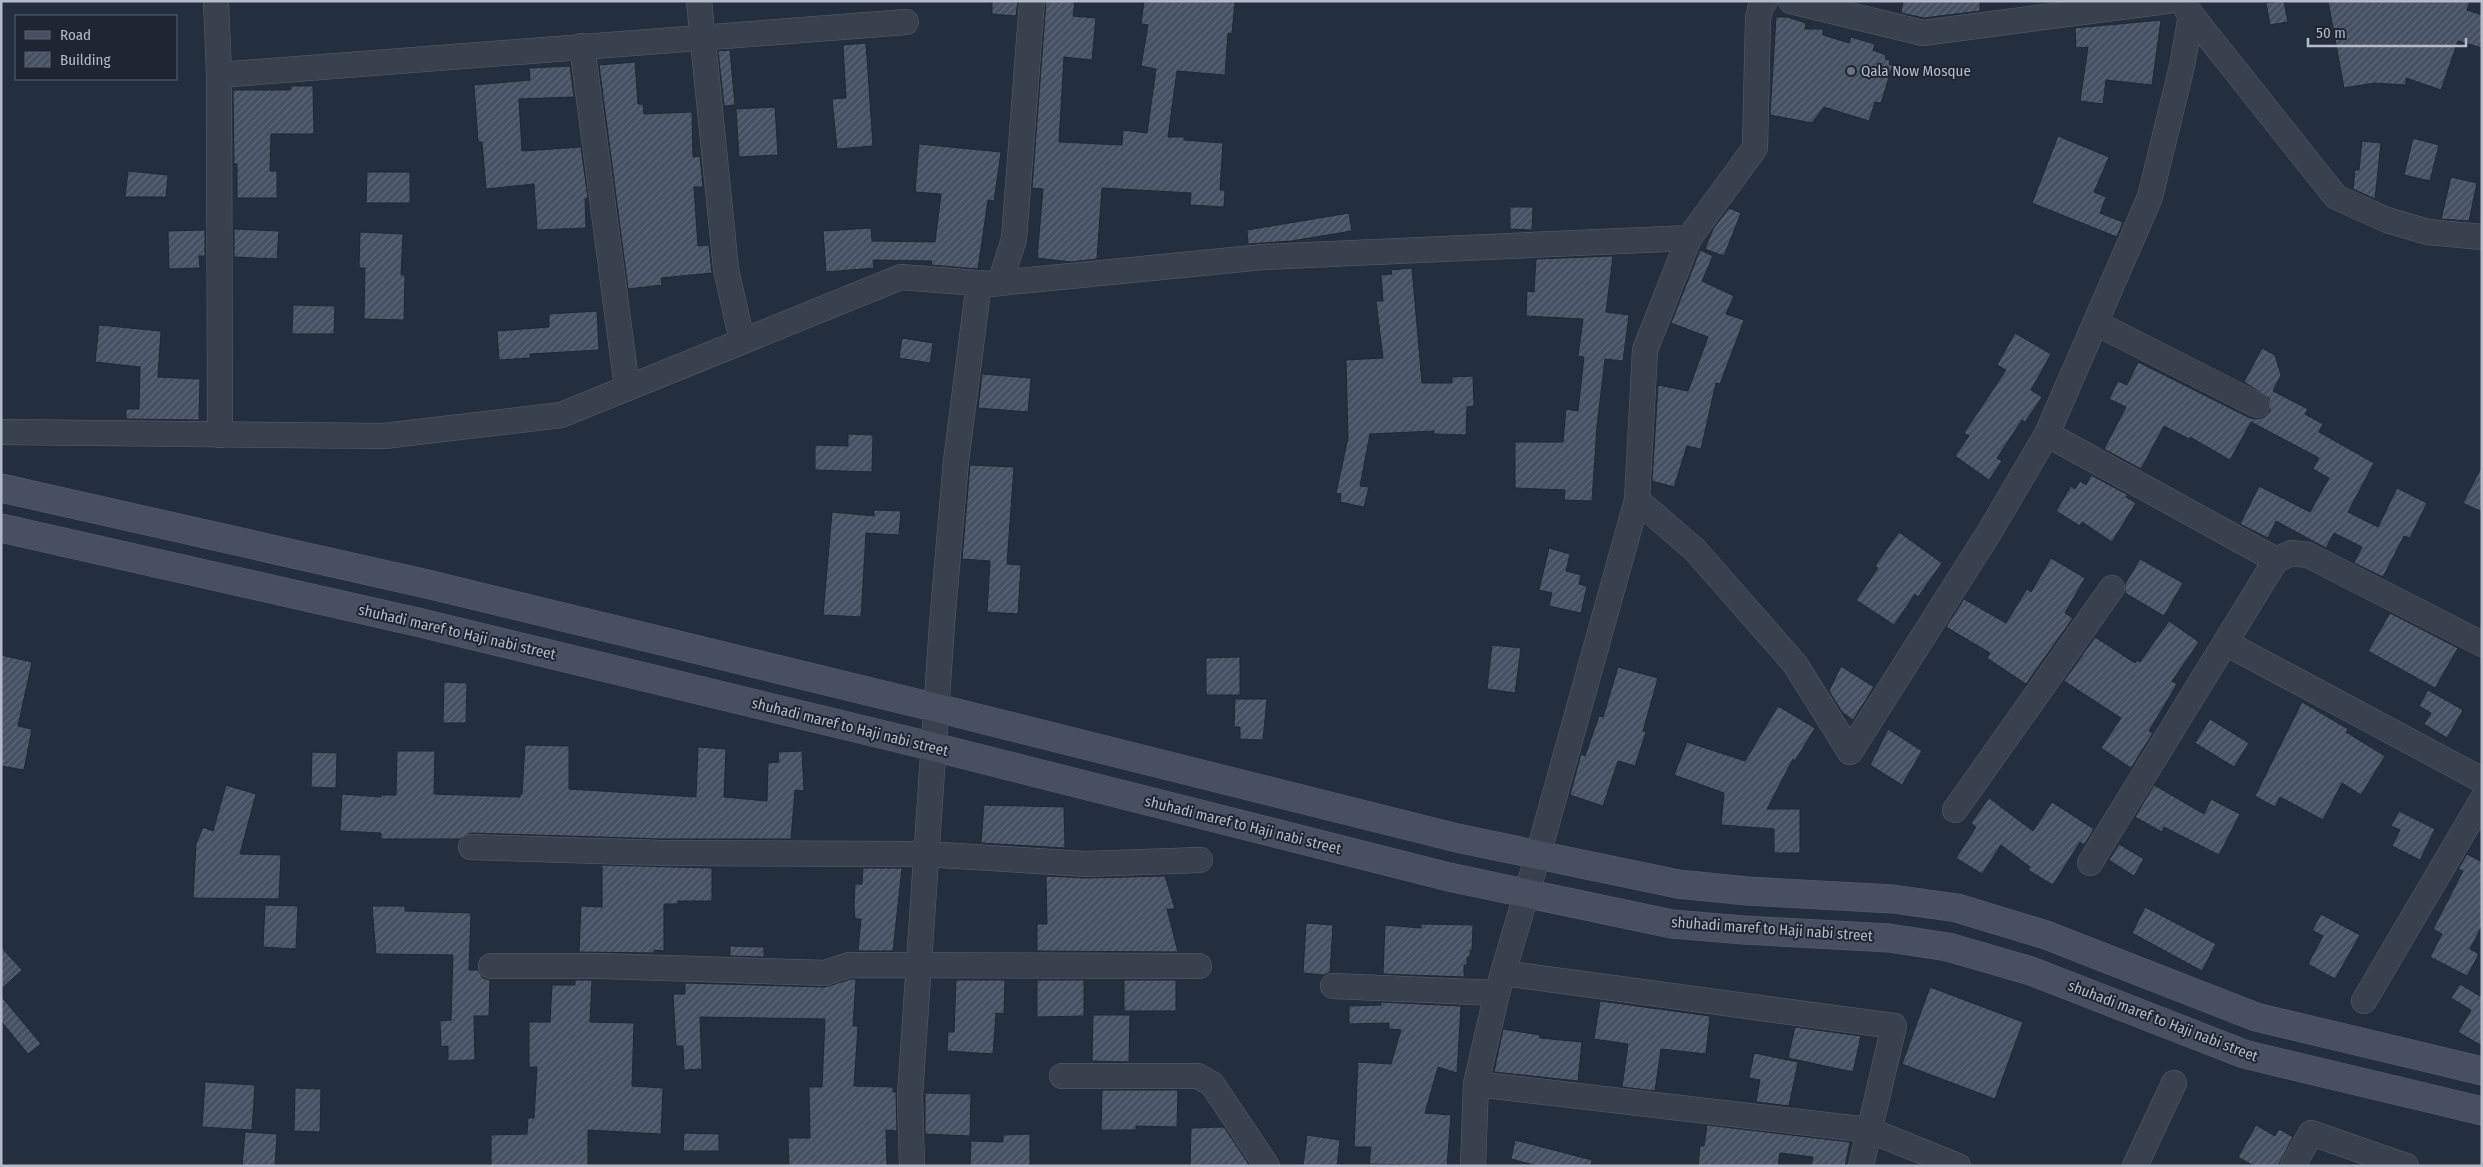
<svg xmlns="http://www.w3.org/2000/svg" width="2483" height="1167" viewBox="0 0 2483 1167" font-family="'Fira Sans Condensed',sans-serif">
  <style>
    .building { fill: url(#building-hatch); stroke: #1f2835 }
    .lines { fill: none; stroke-linecap: round; stroke-linejoin: round }
    .street-casing { stroke: #565f6c; stroke-width: 26 }
    .secondary-casing { stroke: #565f6c; stroke-width: 29 }
    .street { stroke: #38414e; stroke-width: 25 }
    .secondary { stroke: #465061; stroke-width: 28 }
    .worship-dot { fill: #6b7280; stroke: #1d2633; stroke-width: 2 }
    .labels { text-anchor: middle; dominant-baseline: central; stroke-width: 4; stroke-linejoin: round; paint-order: stroke }
    .poi-label { font-size: 15px; fill: #b4bcc9; stroke: #1d2633; text-anchor: start }
    .street-label { font-size: 15px; fill: #b4bcc9; stroke: #1d2633 }
  </style>
  <defs>
    <pattern id="building-hatch" width="6" height="6" patternUnits="userSpaceOnUse" patternTransform="scale(1.25)"><rect width="6" height="6" fill="#455162"/><path d="M-1 1l2-2M0 6l6-6M5 7l2-2" fill="none" stroke="#5d6877"/></pattern>
  </defs>
  <rect width="100%" height="100%" fill="#242f3e"/>
  <g class="building">
    <path d="M992,1H1018L1016,16L992,14Z"/>
    <path d="M1046,1H1075L1073,16L1096,18L1092,60L1064,57L1059,142L1122,145L1123,130L1147,133L1156,69L1141,66L1148,25L1141,24L1144,1H1235L1232,34L1228,33L1225,75L1177,71L1168,137H1184V140L1223,143L1220,190H1225L1224,207L1190,205L1191,193L1102,188L1097,259L1071,262L1037,258L1043,189L1032,188Z"/>
    <path d="M1903,1H1980V11L1924,18L1901,13Z"/>
    <path d="M2284,1L2288,22L2270,25L2266,3Z"/>
    <path d="M2328,1H2470L2467,10L2482,15V48L2458,41L2441,90L2406,78V85L2374,83L2344,88Z"/>
    <path d="M1776,17H1787L1806,23L1805,29H1823V35L1849,43L1851,37L1875,44L1873,50L1886,55L1885,59L1890,60L1889,64L1893,65L1881,103L1875,102L1869,121L1824,107L1812,123L1770,115Z"/>
    <path d="M2161,20L2152,85L2106,80L2103,104L2080,101L2088,47L2076,48L2075,28Z"/>
    <path d="M866,43L873,146L837,149L832,99L846,98L843,45Z"/>
    <path d="M730,50L735,105L724,106L718,51Z"/>
    <path d="M635,62L638,104H643L644,114L692,112L693,157L700,156L703,187H694L698,246L709,245L712,273L661,278L662,285L628,289L599,65Z"/>
    <path d="M570,66L574,97L519,99L522,151L581,147L588,198L585,199L586,228L537,230L534,184L486,189L482,142H478L474,85L530,80L529,68Z"/>
    <path d="M291,86H313L314,134H271L270,171H277V198H237V164H234L233,90H291Z"/>
    <path d="M775,107L778,155L739,157L736,109Z"/>
    <path d="M2058,136L2109,157L2094,192L2106,197L2100,213L2123,222L2117,237L2032,203Z"/>
    <path d="M2413,138L2439,145L2430,181L2404,175Z"/>
    <path d="M2362,141L2381,143L2375,199L2353,189L2355,170H2359Z"/>
    <path d="M919,144L1001,152L994,201L988,200L978,269L931,265L932,261L873,260L874,268L826,272L823,231L871,228L872,241L935,242L941,194L915,192Z"/>
    <path d="M128,171L168,175L166,197H125Z"/>
    <path d="M367,172H410V203H366Z"/>
    <path d="M2451,177L2477,183L2469,221L2441,219Z"/>
    <path d="M1510,207H1533L1532,230L1510,229Z"/>
    <path d="M1729,208L1741,213L1724,256L1705,249L1713,229Z"/>
    <path d="M1349,213L1352,231L1291,241L1248,244L1247,230Z"/>
    <path d="M234,229L279,231L277,259L234,257Z"/>
    <path d="M205,230V256H199L200,268L169,269L168,231Z"/>
    <path d="M360,232L403,234L401,275H405L404,320L364,319L365,268H359Z"/>
    <path d="M1700,250L1713,256L1702,281L1734,296L1726,314L1744,320L1720,384L1716,383L1701,449L1687,446L1674,487L1652,481L1658,385L1688,391L1708,337L1671,323Z"/>
    <path d="M1613,256L1606,312L1629,315L1623,361L1605,359L1597,426L1592,501L1564,500L1565,490L1515,488V442H1563L1566,409L1578,411L1584,357L1578,356L1583,319L1526,316L1527,291L1534,292L1536,259Z"/>
    <path d="M1412,268L1422,383H1452V377L1473,376L1474,406L1467,407L1466,435L1434,434V431L1370,434L1360,486L1369,487L1364,507L1340,502L1341,494L1336,493L1348,438L1346,360L1383,358L1376,301H1383L1381,275L1392,274L1391,270Z"/>
    <path d="M293,305L335,306L334,334H292Z"/>
    <path d="M597,311L599,350L530,354V358L499,360L497,331L549,327V314Z"/>
    <path d="M99,325L161,331L158,377L200,379L199,420L126,419V409H139L140,367L95,362Z"/>
    <path d="M2015,333L2051,354L2031,390L2042,397L2025,422L2022,420L1997,458L2002,461L1989,480L1955,456L1969,436L1964,433L2006,370L1997,365Z"/>
    <path d="M902,338L933,343L930,363L899,358Z"/>
    <path d="M2262,348L2275,355L2281,375L2273,391L2308,409L2305,414L2323,424L2319,432L2374,463L2348,512L2378,527L2397,488L2427,503L2410,538L2404,536L2383,577L2354,563L2362,547L2334,533L2326,548L2276,521L2268,538L2240,524L2259,486L2310,512L2329,478L2313,469L2319,458L2251,422L2230,460L2190,437L2189,439L2164,426L2141,469L2104,449L2126,407L2109,399L2118,381L2127,385L2138,362L2250,418L2257,419L2264,417L2270,411L2269,398L2244,382Z"/>
    <path d="M982,374L1031,378L1028,412L978,408Z"/>
    <path d="M848,434L873,435L872,472L815,470V445L848,446Z"/>
    <path d="M970,465L1014,467L1007,564L1021,565L1018,614L987,612L990,561L962,559Z"/>
    <path d="M2482,466V512L2463,503Z"/>
    <path d="M2091,475L2128,495L2126,497L2136,503L2112,542L2082,522L2080,526L2056,511L2071,486L2075,489L2080,481L2086,485Z"/>
    <path d="M874,510L901,511L899,535L866,533L861,617L823,615L832,512L874,516Z"/>
    <path d="M1899,532L1942,563L1918,597L1915,594L1894,625L1856,600L1878,568L1875,566Z"/>
    <path d="M1549,548L1570,554L1566,571L1581,575L1579,584L1587,586L1581,613L1549,606L1552,593L1539,590Z"/>
    <path d="M2051,558L2085,578L2065,613L2073,618L2026,684L1987,658L1990,653L1946,627L1964,599L2006,623L2027,589L2031,592Z"/>
    <path d="M2140,559L2183,583L2164,616L2125,593V584Z"/>
    <path d="M2390,613L2458,648L2435,688L2368,651Z"/>
    <path d="M2169,621L2199,642L2172,681L2177,684L2149,731L2153,733L2131,768L2101,748L2121,718L2064,681L2095,637L2135,663L2137,660L2140,662Z"/>
    <path d="M1492,645L1521,648L1515,693L1487,689Z"/>
    <path d="M1,655L32,662L18,726L32,729L24,770L1,766Z"/>
    <path d="M1240,657V695H1206V658Z"/>
    <path d="M1841,666L1874,687L1853,720L1842,712L1829,691Z"/>
    <path d="M1618,667L1658,678L1643,731L1646,732L1635,766L1618,761L1603,806L1570,795L1581,754L1585,756L1599,716L1603,717Z"/>
    <path d="M444,682L467,683L466,723H443Z"/>
    <path d="M2428,690L2463,710L2447,738L2424,724L2431,713L2419,706Z"/>
    <path d="M1235,699H1267L1263,740L1240,739V727H1234Z"/>
    <path d="M2302,702L2348,729L2346,732L2385,756L2361,795L2342,783L2323,820L2280,797L2275,807L2255,796Z"/>
    <path d="M1778,706L1815,728L1795,761L1793,759L1767,809H1800V853H1774V829L1721,825L1724,793L1674,775L1687,742L1745,761Z"/>
    <path d="M2210,719L2249,743L2234,767L2195,743Z"/>
    <path d="M1888,729L1922,751L1902,785L1870,765Z"/>
    <path d="M525,745L569,746V789L696,797L698,747L726,749L724,797L767,801L768,763L779,762L778,752L802,751L804,791L795,790L791,839H663L471,833L459,839H381V833L340,831L342,794L381,797V795H396L397,751H435L434,794L520,797V794H522Z"/>
    <path d="M312,752L337,753L336,788L311,787Z"/>
    <path d="M226,785L256,794L240,854L281,855L279,899L193,898L196,844L203,827L213,831Z"/>
    <path d="M2154,785L2204,814L2211,799L2240,814L2219,855L2164,827L2162,832L2135,817Z"/>
    <path d="M1989,798L2033,831L2052,802L2094,829L2084,845L2080,842L2053,885L2028,870L2030,867L2001,845L1982,874L1956,858L1976,827L1971,823Z"/>
    <path d="M984,805L1064,807L1065,848L981,843Z"/>
    <path d="M2399,811L2435,829L2420,860L2392,846L2400,830L2391,826Z"/>
    <path d="M2119,844L2144,859L2134,876L2109,860Z"/>
    <path d="M2467,854L2482,862V926L2470,949L2479,954L2467,976L2430,957L2442,934L2433,929L2463,871L2458,869Z"/>
    <path d="M602,865L712,868V901H678V904H664V951L654,950V953L579,952L581,906L602,907Z"/>
    <path d="M863,868H902L893,951H858L861,919H855L854,905L855,884H862Z"/>
    <path d="M1046,876L1086,878L1165,876L1175,909H1167L1178,952L1037,951V924H1047Z"/>
    <path d="M265,905L298,906L296,949L263,947Z"/>
    <path d="M372,906H405V911L471,913L469,970H478L483,978L490,980L489,1016H474L475,1060L448,1061V1046L441,1047L440,1021L451,1020L453,955L376,954Z"/>
    <path d="M2145,907L2216,944L2202,971L2132,933Z"/>
    <path d="M2321,914L2360,935L2335,979L2308,964L2323,936L2312,930Z"/>
    <path d="M1306,923L1333,925L1330,972L1325,975L1303,973Z"/>
    <path d="M1421,924L1473,925L1472,951L1470,950V957H1467V965H1464V977L1383,974L1385,925L1421,928Z"/>
    <path d="M730,946L764,947V957L730,956Z"/>
    <path d="M1,947L22,970L1,989Z"/>
    <path d="M851,979H856L853,1026H858L854,1086L893,1087V1092H896L897,1131L886,1130L887,1166H789L788,1138H810L809,1087H822L825,1019L700,1017L702,1069L684,1070L683,1046H676L673,994H685V983L825,987Z"/>
    <path d="M575,980H592L590,1022L634,1023L632,1086L663,1088L661,1134L588,1130V1166H491V1135L527,1134L528,1118H534L537,1067H529V1022H550L552,985H575Z"/>
    <path d="M956,980H1005L1004,1014L996,1013L993,1054L947,1051L948,1032H954Z"/>
    <path d="M1037,980H1084V1016L1037,1017Z"/>
    <rect x="1124" y="980" width="52" height="31"/>
    <path d="M2460,984L2480,996L2482,992V1046L2458,1032L2471,1010L2451,998Z"/>
    <path d="M1930,987L2023,1022L1995,1099L1902,1064Z"/>
    <path d="M1,996L41,1044L28,1054L1,1021Z"/>
    <path d="M1600,1001L1710,1016L1706,1054L1661,1049L1655,1091L1622,1087L1628,1044L1594,1039Z"/>
    <path d="M1381,1002L1461,1006L1457,1073L1438,1067L1425,1113L1451,1115L1447,1166L1369,1164L1371,1147H1354L1358,1062L1391,1064L1401,1030L1389,1029V1023L1349,1024V1006L1381,1005Z"/>
    <path d="M1093,1015H1130L1129,1062L1092,1061Z"/>
    <path d="M1795,1027L1861,1036L1853,1072L1788,1058Z"/>
    <path d="M1503,1029L1540,1035V1038L1582,1042L1578,1081L1494,1072Z"/>
    <path d="M1754,1053L1798,1062L1789,1106L1756,1102L1760,1080L1749,1078Z"/>
    <path d="M205,1082L255,1085L252,1130L202,1127Z"/>
    <path d="M295,1088L321,1089L320,1132L294,1131Z"/>
    <path d="M1102,1090H1178L1177,1127L1136,1126V1130H1101Z"/>
    <path d="M925,1093L971,1094L970,1136L925,1134Z"/>
    <path d="M1707,1125L1850,1142L1845,1166H1811L1813,1157L1780,1153L1778,1166H1698L1700,1146H1704Z"/>
    <path d="M2256,1125L2275,1136L2279,1129L2293,1137L2278,1166H2254L2238,1157Z"/>
    <path d="M1224,1127L1250,1166H1190L1191,1128Z"/>
    <path d="M245,1132L277,1134L275,1166H242Z"/>
    <path d="M684,1133L719,1134V1151H683Z"/>
    <path d="M1030,1134V1166H970L971,1141L1003,1142V1135Z"/>
    <path d="M1307,1135L1340,1140L1337,1166H1303Z"/>
    <path d="M1515,1140L1592,1160L1591,1166H1538L1511,1159Z"/>
  </g>
  <g class="lines">
    <g class="street-casing">
      <g id="street">
        <path d="M216,1L219,75L220,435"/>
        <path d="M699,1L726,269L742,341"/>
        <path d="M1791,1L1923,33L2167,1"/>
        <path d="M2185,7L2336,197L2387,220L2428,232L2482,237"/>
        <path d="M582,46L627,388"/>
        <path d="M219,75L906,22"/>
        <path d="M1000,283L1014,239L1032,1"/>
        <path d="M2096,323L2257,405"/>
        <path d="M1,432L384,436L561,415L901,277L990,284L1263,257L1689,238L1755,148L1758,18L1762,2L1765,1"/>
        <path d="M2047,434L2276,560L2292,553L2308,555L2482,644"/>
        <path d="M1637,500L1695,550L1795,664L1850,752L1990,531L2047,434L2150,197L2182,66L2191,15"/>
        <path d="M2226,643L2482,780"/>
        <path d="M1955,810L2112,588"/>
        <path d="M471,847L663,853L925,854L1086,864L1200,860"/>
        <path d="M2090,863L2276,560"/>
        <path d="M491,966H600L825,973L849,965L1199,966"/>
        <path d="M1503,973L1894,1026L1861,1166"/>
        <path d="M1333,986L1497,993"/>
        <path d="M2364,1001L2482,800"/>
        <path d="M1062,1076H1198L1212,1084L1267,1166"/>
        <path d="M1476,1084L1869,1130L1958,1166"/>
        <path d="M912,1166L910,1095L942,624L956,461L979,283"/>
        <path d="M1473,1166L1476,1084L1497,993L1538,855L1637,500L1645,350L1689,238"/>
        <path d="M2135,1166L2174,1083"/>
        <path d="M2293,1166L2311,1133L2406,1166"/>
      </g>
    </g>
    <g class="secondary-casing">
      <g id="secondary">
        <path d="M1,488L427,584L937,708L1457,838L1678,884L1747,891L1893,899L1957,908L2046,935L2256,1017L2482,1071"/>
        <path d="M1,528L417,622L934,747L1449,877L1672,924L1744,930L1889,938L1948,947L2031,971L2244,1054L2482,1111"/>
      </g>
    </g>
    <use href="#street" class="street"/>
    <use href="#secondary" class="secondary"/>
  </g>
  <circle class="worship-dot" cx="1851" cy="71" r="5"/>
  <g class="labels">
    <g class="poi-label">
      <text x="1861" y="71">Qala Now Mosque</text>
    </g>
    <g class="street-label">
      <text transform="translate(457 632) rotate(13)">shuhadi maref to Haji nabi street</text>
      <text transform="translate(850 727) rotate(14)">shuhadi maref to Haji nabi street</text>
      <text transform="translate(1243 825) rotate(14)">shuhadi maref to Haji nabi street</text>
      <text transform="translate(1772 929) rotate(4)">shuhadi maref to Haji nabi street</text>
      <text transform="translate(2163 1021) rotate(21)">shuhadi maref to Haji nabi street</text>
    </g>
  </g>
  <rect width="2483" height="1167" fill="none" stroke="#b4bcc9" stroke-width="5"/>
  <rect x="15" y="15" width="162" height="65" fill="#1d2633" stroke="#59626f"/>
  <rect x="25" y="31" width="25" height="8" fill="#465061" stroke="#59626f"/>
  <text x="60" y="40" font-size="15" fill="#b4bcc9">Road</text>
  <rect x="25" y="52" width="25" height="15" fill="url(#building-hatch)" stroke="#59626f"/>
  <text x="60" y="65" font-size="15" fill="#b4bcc9">Building</text>
  <path d="M2308 38v8h158v-8" fill="none" stroke="#b4bcc9" stroke-width="2.5"/>
  <text x="2316" y="38" font-size="15" fill="#b4bcc9" stroke="#1d2633" stroke-width="4" paint-order="stroke">50 m</text>
</svg>
